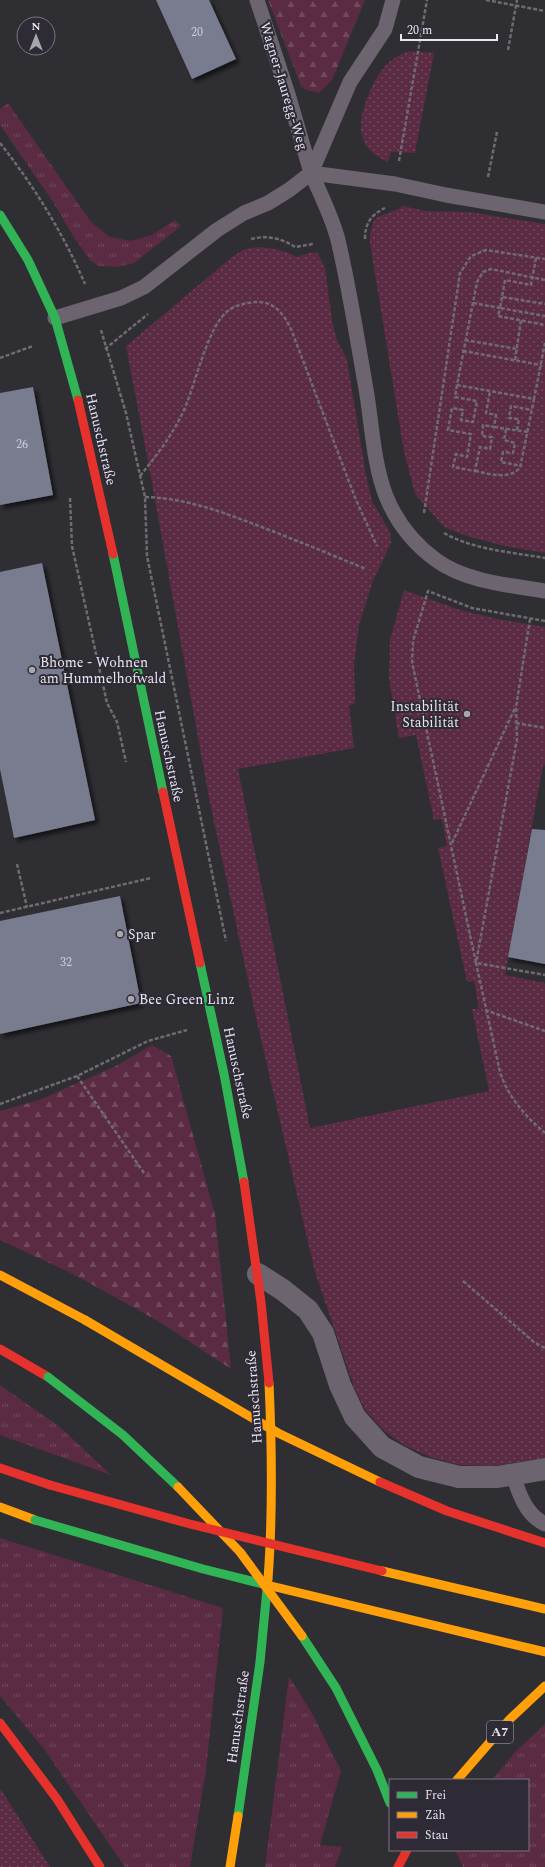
<svg xmlns="http://www.w3.org/2000/svg" width="545" height="1867" viewBox="0 0 545 1867" font-family="Spectral,serif">
  <style>
    .grass { fill: url(#grass-tufts) }
    .forest { fill: url(#forest-firs) }
    .park { fill: url(#park-dots) }
    .building { fill: #787c8e; filter: url(#shadow) }
    .lines { fill: none; stroke-linecap: round; stroke-linejoin: round }
    .path { stroke: #706a71; stroke-width: 2.5; stroke-dasharray: 4 2; stroke-linecap: butt }
    .lane { stroke: #6c646e; stroke-width: 15 }
    .street { stroke: #6c646e; stroke-width: 22 }
    .fast { stroke: #30b455; stroke-width: 9 }
    .slow { stroke: #ff9f0a; stroke-width: 9 }
    .jam { stroke: #e5322d; stroke-width: 9 }
    .fast-bridge { stroke: #30b455; stroke-width: 9 }
    .slow-bridge { stroke: #ff9f0a; stroke-width: 9 }
    .jam-bridge { stroke: #e5322d; stroke-width: 9 }
    .poi-dot { fill: #a7a6ad; stroke: #2e2b36; stroke-width: 1.5 }
    .labels { text-anchor: middle; dominant-baseline: central; stroke-width: 4; stroke-linejoin: round; paint-order: stroke }
    .number-label { font-size: 12px; fill: #ccccd6 }
    .shield { fill: #2e2b36; stroke: #b0aeb7; stroke-width: 1 }
    .shield-label { font-size: 13px; font-weight: bold; fill: #e8e6ee }
    .street-label { font-size: 14px; fill: #e8e6ee; stroke: #2e2b36 }
    .poi-label { font-size: 14px; fill: #e8e6ee; stroke: #2e2b36; text-anchor: start }
  </style>
  <defs>
    <pattern id="grass-tufts" width="24" height="20" patternUnits="userSpaceOnUse"><rect width="24" height="20" fill="#5a2b43"/><path d="M3 7l-1-3M5 7V3M7 7l1-3M15 17l-1-3M17 17v-4M19 17l1-3" fill="none" stroke="#724a5e"/></pattern>
    <pattern id="forest-firs" width="22" height="20" patternUnits="userSpaceOnUse"><rect width="22" height="20" fill="#5a2b43"/><path d="M5 1l3.5 6h-7zM16 11l3.5 6h-7z" fill="#724a5e"/></pattern>
    <pattern id="park-dots" width="8" height="8" patternUnits="userSpaceOnUse"><rect width="8" height="8" fill="#5a2b43"/><path d="M2 2h.1M6 6h.1" fill="none" stroke="#724a5e" stroke-width="1.8" stroke-linecap="round"/></pattern>
    <filter id="shadow"><feDropShadow dx="3.5" dy="3.5" stdDeviation="2" flood-color="#0009"/></filter>
  </defs>
  <rect width="100%" height="100%" fill="#2f2e33"/>
  <g class="grass">
    <path d="M8,103L91,222L110,237L131,241L152,235L175,220L181,226L134,263L117,267L99,266L91,261L75,239L53,202L0,125V109Z"/>
    <path d="M0,1385L60,1427L111,1475L0,1435Z"/>
    <path d="M0,1538L223,1608L206,1770L190,1867H125L44,1749L0,1696Z"/>
    <path d="M289,1676L313,1715L341,1771L320,1845L342,1847L335,1867H265Z"/>
    <path d="M545,1724V1867H463L455,1850H528V1780H492L516,1751Z"/>
  </g>
  <g class="forest">
    <path d="M268,0H365L332,80L319,93L306,90L301,86Z"/>
    <path d="M152,1045L171,1056L215,1214L231,1369L158,1321L73,1274L0,1240V1111L39,1100L116,1066Z"/>
  </g>
  <g class="park">
    <path d="M409,51L434,53L415,153L391,152L388,162C357,149 356,125 368,96C377,74 386,59 409,51Z"/>
    <path d="M403,206L426,211L470,212L545,224V553L500,545L467,536L444,527L415,494L404,452L370,243C371,208 381,220 403,206Z"/>
    <path d="M258,247C273,248 284,250 297,257L309,253L317,252L325,268L332,321L337,340L347,360L366,475L372,501L390,532L391,543L373,581L359,625L354,664L355,704L349,705L354,748L238,769L310,1128L489,1091L472,1009H479L474,981L467,982L438,848L447,846L442,819L434,820L416,735L399,738L389,679L390,640L404,590L460,610L498,619L545,627V765H543L505,975L545,983V1458L494,1466L460,1465L430,1457L406,1446L385,1432L366,1411L355,1390L315,1272L257,1022L209,798L150,472L126,346L232,257L245,249Z"/>
    <path d="M0,1788L50,1867H0Z"/>
  </g>
  <g class="building">
    <path d="M156,0H209L236,59L192,79Z"/>
    <path d="M33,387L53,495L0,505V393Z"/>
    <path d="M42,563L95,820L14,838L0,769V572Z"/>
    <path d="M532,829L545,830V964L508,957Z"/>
    <path d="M120,896L141,1003L0,1034V921Z"/>
  </g>
  <g class="lines">
    <g class="path">
      <path d="M486,0L545,11"/>
      <path d="M508,50L517,0"/>
      <path d="M0,143C34,186 63,233 85,284"/>
      <path d="M399,161L427,0"/>
      <path d="M488,177L497,132"/>
      <path d="M251,239C266,235 282,238 295,247L313,244"/>
      <path d="M365,239C365,223 371,215 385,208"/>
      <path d="M536,258L531,285L505,280L502,297L545,304"/>
      <path d="M545,280L491,269L483,272L477,282L457,385L534,399L545,343"/>
      <path d="M502,297L500,308L545,316"/>
      <path d="M473,303L500,308L498,316L545,325"/>
      <path d="M101,330L126,413L145,497L147,556L226,941"/>
      <path d="M465,340L517,349"/>
      <path d="M105,349L148,314"/>
      <path d="M463,351L541,365"/>
      <path d="M0,358L33,346"/>
      <path d="M515,360L521,320"/>
      <path d="M457,385L455,397L477,401L473,422L461,420L463,410L452,408L448,430L471,434L467,457L456,454L453,467L475,471L480,447L490,449L492,437L482,436L483,425L494,427L496,415L486,413L490,391"/>
      <path d="M494,427L528,432"/>
      <path d="M506,429L504,440L515,443L513,453L503,452L501,462L521,466"/>
      <path d="M517,430L519,419L509,418L511,406L532,410"/>
      <path d="M475,471C491,474 508,480 520,468L534,399"/>
      <path d="M140,476C157,455 173,434 184,410C195,386 208,324 229,310C236,305 246,303 255,302C274,301 283,313 291,329L356,500L377,546"/>
      <path d="M145,497C187,498 225,513 264,528C298,541 332,555 366,569"/>
      <path d="M70,498L72,546L107,703L117,722L126,762"/>
      <path d="M424,513L460,273L471,256L486,250L545,259"/>
      <path d="M444,533C474,550 511,552 545,558"/>
      <path d="M530,619L516,707L517,739L476,963L500,1072C508,1097 525,1116 545,1133"/>
      <path d="M545,621L472,608L428,591L413,641L412,662L476,963L545,975"/>
      <path d="M516,723L545,728"/>
      <path d="M452,843L515,708"/>
      <path d="M17,864L27,907"/>
      <path d="M0,913L151,878"/>
      <path d="M485,1010L545,1031"/>
      <path d="M77,1076L144,1173"/>
      <path d="M0,1104L77,1076L148,1041L187,1030"/>
      <path d="M463,1281L535,1343L545,1348"/>
    </g>
    <g class="lane">
      <path d="M257,0L288,94L311,173"/>
      <path d="M545,212L446,195L395,184L311,173C321,195 332,217 338,240C350,291 358,344 367,395C372,427 374,466 386,496C396,521 414,544 436,560C466,582 509,585 545,591"/>
      <path d="M55,318L121,298L144,287L217,230L244,213L268,203L289,190L311,173L350,82L385,29L393,0"/>
      <path d="M513,1475C519,1494 526,1515 545,1524"/>
    </g>
    <path class="street" d="M258,1274L283,1290L308,1310L323,1333L340,1385L355,1417L382,1447L419,1467L459,1477H498L545,1469"/>
    <g class="fast">
      <path d="M0,215L28,260L55,318L78,400"/>
      <path d="M113,554L163,792"/>
      <path d="M200,963L224,1074L244,1182"/>
      <path d="M238,1816L260,1662L268,1579"/>
    </g>
    <g class="slow">
      <path d="M0,1275L85,1320"/>
      <path d="M0,1507L35,1520"/>
      <path d="M268,1579C273,1513 272,1449 269,1383"/>
      <path d="M457,1780L510,1719L545,1686"/>
      <path d="M230,1867L238,1816"/>
    </g>
    <g class="jam">
      <path d="M78,400L113,554"/>
      <path d="M163,792L200,963"/>
      <path d="M244,1182L261,1302L269,1383"/>
      <path d="M0,1349L48,1377"/>
      <path d="M0,1468L50,1485"/>
      <path d="M0,1723L57,1799L100,1867"/>
      <path d="M398,1867L407,1850"/>
    </g>
    <g class="fast-bridge">
      <path d="M48,1377L123,1435L178,1487"/>
      <path d="M35,1520L203,1569L267,1585"/>
      <path d="M302,1636L336,1688L377,1770L390,1803"/>
    </g>
    <g class="slow-bridge">
      <path d="M85,1320L278,1433L380,1482"/>
      <path d="M178,1487L240,1552L302,1636"/>
      <path d="M382,1571L545,1609"/>
      <path d="M267,1585L545,1652"/>
    </g>
    <g class="jam-bridge">
      <path d="M380,1482L447,1511L545,1543"/>
      <path d="M50,1485L190,1524L382,1571"/>
    </g>
  </g>
  <g class="poi-dot">
    <circle cx="32" cy="670" r="4"/>
    <circle cx="467" cy="714" r="4"/>
    <circle cx="120" cy="934" r="4"/>
    <circle cx="131" cy="999" r="4"/>
  </g>
  <g class="labels">
    <g class="number-label">
      <text x="197" y="32">20</text>
      <text x="22" y="444">26</text>
      <text x="66" y="962">32</text>
    </g>
    <rect class="shield" x="487" y="1721" width="26" height="22" rx="3"/>
    <g class="shield-label">
      <text x="500" y="1732">A7</text>
    </g>
    <g class="street-label">
      <text transform="translate(284 86) rotate(73)">Wagner-Jauregg-Weg</text>
      <text transform="translate(101 439) rotate(77)">Hanuschstraße</text>
      <text transform="translate(169 756) rotate(78)">Hanuschstraße</text>
      <text transform="translate(238 1073) rotate(78)">Hanuschstraße</text>
      <text transform="translate(254 1397) rotate(-94)">Hanuschstraße</text>
      <text transform="translate(238 1717) rotate(-82)">Hanuschstraße</text>
    </g>
    <g class="poi-label">
      <text x="40" y="662">Bhome - Wohnen<tspan x="40" dy="16">am Hummelhofwald</tspan></text>
      <text x="459" y="706" text-anchor="end">Instabilität<tspan x="459" dy="16">Stabilität</tspan></text>
      <text x="128" y="934">Spar</text>
      <text x="139" y="999">Bee Green Linz</text>
    </g>
  </g>
  <rect x="389" y="1779" width="140" height="72" fill="#2e2b36" stroke="#787680"/>
  <rect x="397" y="1792" width="20" height="6" fill="#30b455" stroke="#787680"/>
  <text x="425" y="1799" font-size="12" fill="#e8e6ee">Frei</text>
  <rect x="397" y="1812" width="20" height="6" fill="#ff9f0a" stroke="#787680"/>
  <text x="425" y="1819" font-size="12" fill="#e8e6ee">Zäh</text>
  <rect x="397" y="1832" width="20" height="6" fill="#e5322d" stroke="#787680"/>
  <text x="425" y="1839" font-size="12" fill="#e8e6ee">Stau</text>
  <g transform="translate(36 36)"><circle r="19" fill="#2e2b36" stroke="#787680"/>
  <path d="M0-3L7 15L0 10L-7 15Z" fill="#a7a6ad"/>
  <text y="-6" font-size="11" font-weight="bold" text-anchor="middle" fill="#e8e6ee">N</text>
  </g>
  <path d="M401 34v6h96v-6" fill="none" stroke="#e8e6ee" stroke-width="2"/>
  <text x="407" y="34" font-size="12" fill="#e8e6ee" stroke="#2e2b36" stroke-width="3" paint-order="stroke">20 m</text>
</svg>
